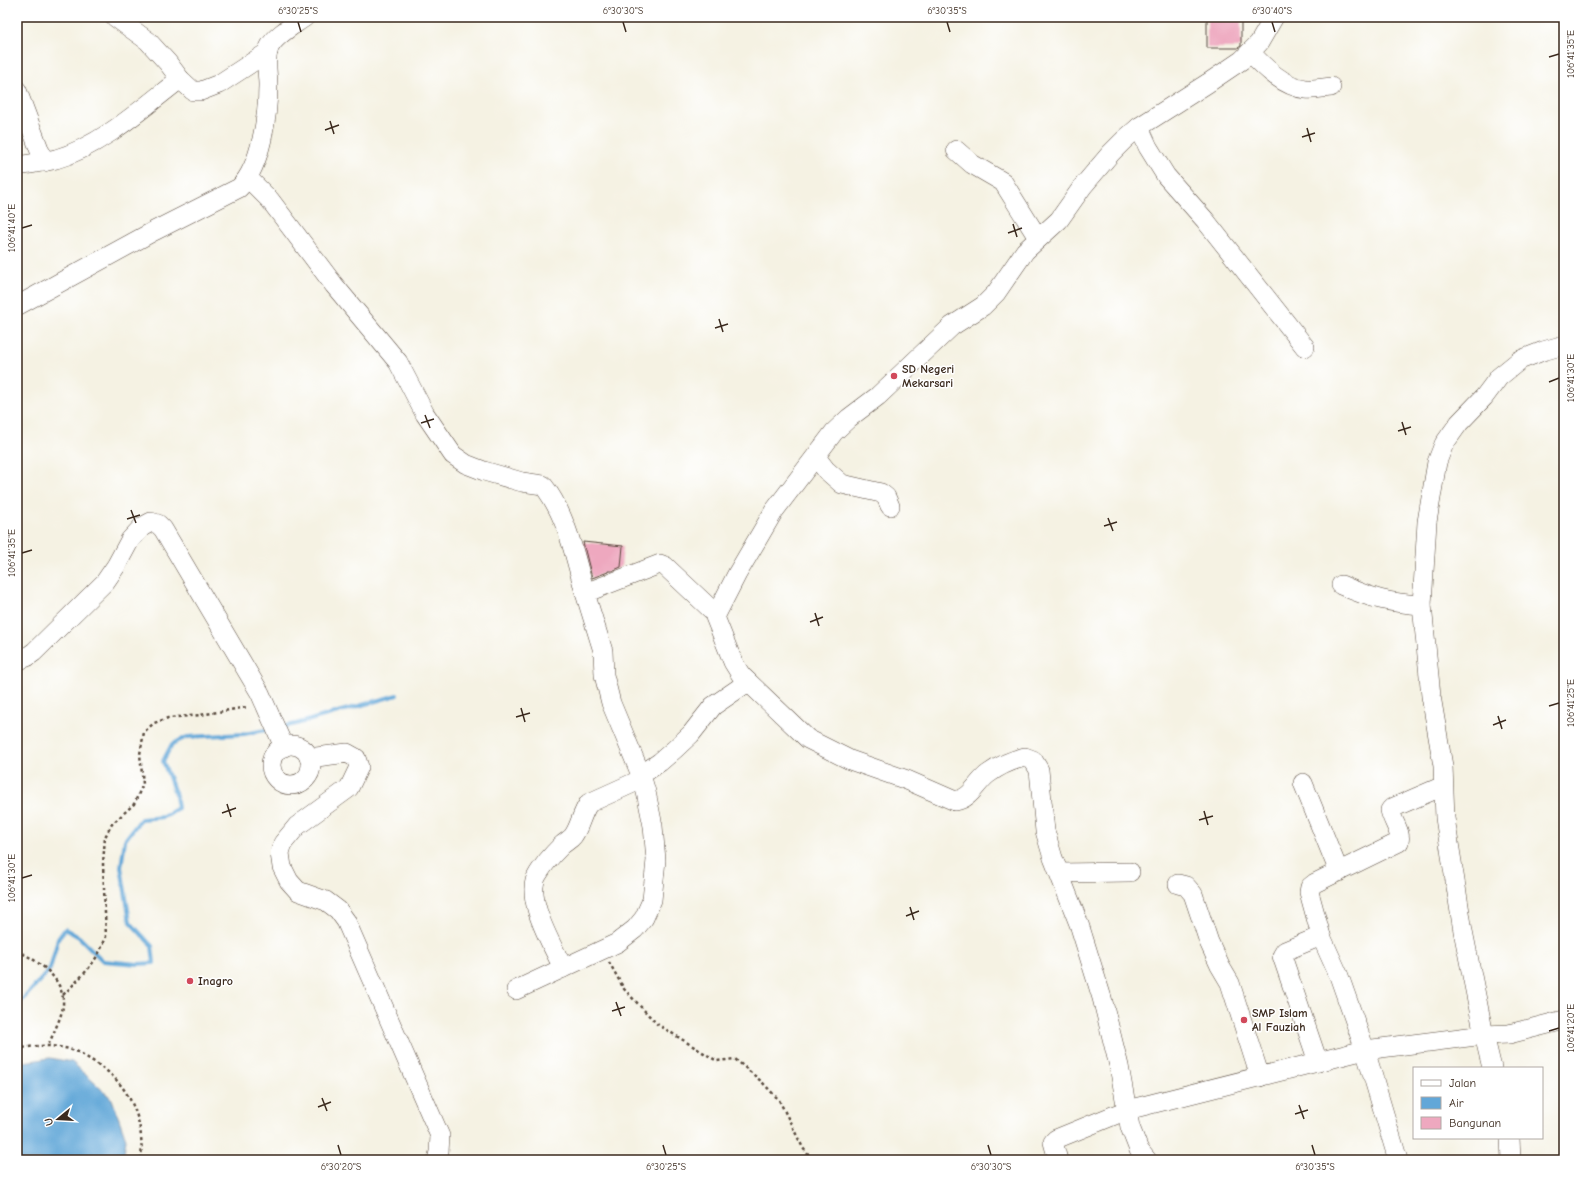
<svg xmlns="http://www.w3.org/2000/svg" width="1581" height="1177" viewBox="0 0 1581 1177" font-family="'Comic Neue',sans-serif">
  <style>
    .water { fill: #62a7d8; stroke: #4e687b }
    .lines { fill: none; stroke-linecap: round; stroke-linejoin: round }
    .stream { stroke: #62a7d8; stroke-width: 4 }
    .building { fill: #eea8bf }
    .minor-casing { stroke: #57483c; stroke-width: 20 }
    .path { stroke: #57483c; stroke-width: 2.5; stroke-dasharray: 3 3; stroke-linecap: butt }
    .minor { stroke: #fff; stroke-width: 19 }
    .ticks { fill: none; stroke: #3b2a1e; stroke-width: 1.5 }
    .poi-dot { fill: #d1495b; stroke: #fff; stroke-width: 1.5 }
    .labels { text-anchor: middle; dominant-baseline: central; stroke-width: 3; stroke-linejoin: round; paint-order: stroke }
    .poi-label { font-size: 12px; font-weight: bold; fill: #3b2a1e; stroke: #fff; text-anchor: start }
    .neatline { fill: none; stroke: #3b2a1e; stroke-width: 1.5 }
    .ticks-label { font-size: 10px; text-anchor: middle; fill: #3b2a1e }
  </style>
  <rect width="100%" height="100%" fill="#fff"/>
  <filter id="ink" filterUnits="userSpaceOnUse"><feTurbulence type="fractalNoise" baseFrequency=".025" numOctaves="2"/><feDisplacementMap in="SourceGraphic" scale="8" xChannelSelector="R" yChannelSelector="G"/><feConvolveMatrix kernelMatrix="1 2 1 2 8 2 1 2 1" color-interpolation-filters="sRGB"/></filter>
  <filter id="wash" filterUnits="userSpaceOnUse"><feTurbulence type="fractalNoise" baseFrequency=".012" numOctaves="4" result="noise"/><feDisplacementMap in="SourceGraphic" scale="16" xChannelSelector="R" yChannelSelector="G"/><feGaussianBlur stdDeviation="0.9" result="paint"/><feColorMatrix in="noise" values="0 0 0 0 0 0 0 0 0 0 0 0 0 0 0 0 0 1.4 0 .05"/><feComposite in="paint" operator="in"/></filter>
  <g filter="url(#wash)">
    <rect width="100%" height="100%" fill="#f5f2e3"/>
    <path class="water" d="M50,1058L72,1062L112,1099L126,1139L123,1160H17V1063Z"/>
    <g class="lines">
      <g class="stream">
        <path d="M282,727L296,724L397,695"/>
        <path d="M17,1006L50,969L58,939L65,929L79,937L103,961L138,964L154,963L152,946L130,922L121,867L125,840L141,819L163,817L178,808L176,796L163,761L172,744L187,737L244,734L271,729"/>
      </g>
    </g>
    <g id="blocks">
      <g class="building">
        <path d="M1207,17L1241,18V46L1238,48H1207Z"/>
        <path d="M583,542L623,546L621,567L612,571H608V572L592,578Z"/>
      </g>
    </g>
  </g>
  <g filter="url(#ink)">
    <use href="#blocks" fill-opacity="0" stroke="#57483c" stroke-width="1"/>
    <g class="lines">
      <g class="minor-casing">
        <g id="minor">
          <path d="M115,17L148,41L168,63L180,79L193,91H201L219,84L268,52"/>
          <path d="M1250,52C1264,67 1284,87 1306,89C1314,90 1322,88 1331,87"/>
          <path d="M17,90L44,162"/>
          <path d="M1139,127L1148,147L1166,176L1205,220L1305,347"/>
          <path d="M956,150L972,164L1003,182L1038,238"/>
          <path d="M17,166C30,164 44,162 56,159C101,146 144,107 180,79"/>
          <path d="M248,178L270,200L334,285L398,362L425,414L453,455L466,464L484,471L522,482L543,485C567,515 575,557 585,593L660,564L665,566L716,614"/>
          <path d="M17,306L154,231L239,188C261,167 268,115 268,85C268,73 264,56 270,46C277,34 294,25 305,17"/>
          <path d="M816,457L826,470L842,484L881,493L886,497L890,506"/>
          <path d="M1341,585C1370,598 1389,603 1422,605"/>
          <path d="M17,661L27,657L34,652L105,582L116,566L130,540L142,527L151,522L158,524L163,529L260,693L284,747"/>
          <circle cx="291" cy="765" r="20"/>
          <path d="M309,758L347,753L356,758L359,767L349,788L297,826L283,843L280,853L282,867L289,881L298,891L326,901L338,910L346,921L440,1136L439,1152L437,1160"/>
          <path d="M641,775L660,762L675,749L691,734L713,706L748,682"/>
          <path d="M1303,783L1339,872"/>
          <path d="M1060,873L1130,872"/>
          <path d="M1178,884L1186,886L1193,894L1209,942L1220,966L1230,983L1260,1077"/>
          <path d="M1321,936L1339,976L1365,1050L1398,1160"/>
          <path d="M563,968C553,946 523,897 538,874C544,864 553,854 561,846C565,842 570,840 573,836C580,827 581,814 589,803L642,779"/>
          <path d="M516,990L617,943L635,929L644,918L652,900L656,860L653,826L646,792L641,775L611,703L604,675L603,651L585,593"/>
          <path d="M1318,1062L1282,956L1285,951L1321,936L1309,892L1310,887L1315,883L1399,842C1402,832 1392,821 1390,810L1392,808L1443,786"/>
          <path d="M1492,1068L1484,1035L1463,931L1445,818L1443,766L1431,696L1422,605L1427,522L1437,462L1444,444L1459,423L1484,397L1499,377L1520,360L1543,351L1564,345"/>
          <path d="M1510,1138L1511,1160"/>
          <path d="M1058,1160L1053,1142L1056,1139L1127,1110L1365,1050L1484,1035L1509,1034L1564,1020"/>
          <path d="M1147,1160L1139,1150L1130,1127L1119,1066L1102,998L1079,924L1053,858L1045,831L1039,770L1033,760L1025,757C1012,760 999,766 988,774C976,783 971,799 955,801L907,780L850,760L808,739L741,675L733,662L715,617L737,574L774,511L834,432L849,418L878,396L952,326L983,306L996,293L1025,251L1059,220L1083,186L1111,153L1125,139L1139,127L1208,83L1242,60L1259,43L1274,17"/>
        </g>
      </g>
      <g class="path">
        <path d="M17,951C38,960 65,979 63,1005C63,1014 52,1036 48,1046"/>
        <path d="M609,962L624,989L657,1024L717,1061L735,1059L762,1082L779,1100L803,1148L812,1160"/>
        <path d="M63,995C83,975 96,964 106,937L103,864L105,837L112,824L134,804L143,784L140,754L144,732L154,723L168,718L200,715L248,707"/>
        <path d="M17,1049C36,1045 56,1044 75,1051C80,1052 86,1057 91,1060C128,1081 145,1118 141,1160"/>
      </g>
      <use href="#minor" class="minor"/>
    </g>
  </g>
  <path class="ticks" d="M298,22L301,32M623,22L626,32M947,22L950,32M1272,22L1275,32M1549,57L1559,54M330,121L334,134M1307,128L1311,142M325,130L339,125M1302,137L1315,133M1013,224L1017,237M22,228L32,225M1008,233L1022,228M719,319L723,332M715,328L728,324M1549,382L1559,378M425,415L430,428M1402,422L1406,435M421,423L434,419M1398,431L1411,427M131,510L136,523M1108,518L1113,531M127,519L140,515M1104,526L1117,522M22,553L32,550M815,613L819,626M810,622L823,617M1549,706L1559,703M521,708L525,722M1498,716L1502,729M516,717L530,713M1493,725L1506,720M227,804L231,817M1204,811L1208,825M222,813L236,808M1199,820L1213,816M22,878L32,875M910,907L914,920M906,916L919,911M616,1002L621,1016M612,1011L625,1007M1549,1031L1559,1028M322,1098L327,1111M1299,1105L1304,1119M318,1107L331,1102M1295,1114L1308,1110M338,1145L341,1155M663,1145L666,1155M988,1145L991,1155M1312,1145L1315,1155"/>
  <g class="poi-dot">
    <circle cx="894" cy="376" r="4"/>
    <circle cx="190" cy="981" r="4"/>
    <circle cx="1244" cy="1020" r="4"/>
  </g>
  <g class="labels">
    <g class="poi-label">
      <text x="902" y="369">SD Negeri<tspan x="902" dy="14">Mekarsari</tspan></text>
      <text x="198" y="981">Inagro</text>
      <text x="1252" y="1013">SMP Islam<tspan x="1252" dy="14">Al Fauziah</tspan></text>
    </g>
  </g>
  <rect width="1581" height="1177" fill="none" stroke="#fff" stroke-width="44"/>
  <rect x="1413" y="1067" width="130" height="72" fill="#ffffff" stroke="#b1aaa5"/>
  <rect x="1421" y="1080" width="20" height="6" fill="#ffffff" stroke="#b1aaa5"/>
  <text x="1449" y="1087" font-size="12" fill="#3b2a1e">Jalan</text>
  <rect x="1421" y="1097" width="20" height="12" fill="#62a7d8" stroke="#b1aaa5"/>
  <text x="1449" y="1107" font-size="12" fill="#3b2a1e">Air</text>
  <rect x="1421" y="1117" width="20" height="12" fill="#eea8bf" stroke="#b1aaa5"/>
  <text x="1449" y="1127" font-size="12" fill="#3b2a1e">Bangunan</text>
  <g transform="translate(58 1119) rotate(252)" stroke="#ffffff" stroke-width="3" paint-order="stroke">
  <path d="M0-3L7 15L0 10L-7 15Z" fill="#3b2a1e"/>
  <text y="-6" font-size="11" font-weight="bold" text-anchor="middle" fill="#3b2a1e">U</text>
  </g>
  <rect x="22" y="22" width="1537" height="1133" class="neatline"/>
  <g class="ticks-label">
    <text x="298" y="14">6°30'25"S</text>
    <text x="623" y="14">6°30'30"S</text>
    <text x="947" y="14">6°30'35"S</text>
    <text x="1272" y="14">6°30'40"S</text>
    <text transform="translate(1570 54) rotate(-90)" y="4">106°41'35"E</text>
    <text transform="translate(11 228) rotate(-90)" y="4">106°41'40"E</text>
    <text transform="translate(1570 378) rotate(-90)" y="4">106°41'30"E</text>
    <text transform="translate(11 553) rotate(-90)" y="4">106°41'35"E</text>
    <text transform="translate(1570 703) rotate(-90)" y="4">106°41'25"E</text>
    <text transform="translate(11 878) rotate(-90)" y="4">106°41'30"E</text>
    <text transform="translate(1570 1028) rotate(-90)" y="4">106°41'20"E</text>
    <text x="341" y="1170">6°30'20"S</text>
    <text x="666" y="1170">6°30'25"S</text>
    <text x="991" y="1170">6°30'30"S</text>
    <text x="1315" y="1170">6°30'35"S</text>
  </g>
</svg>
